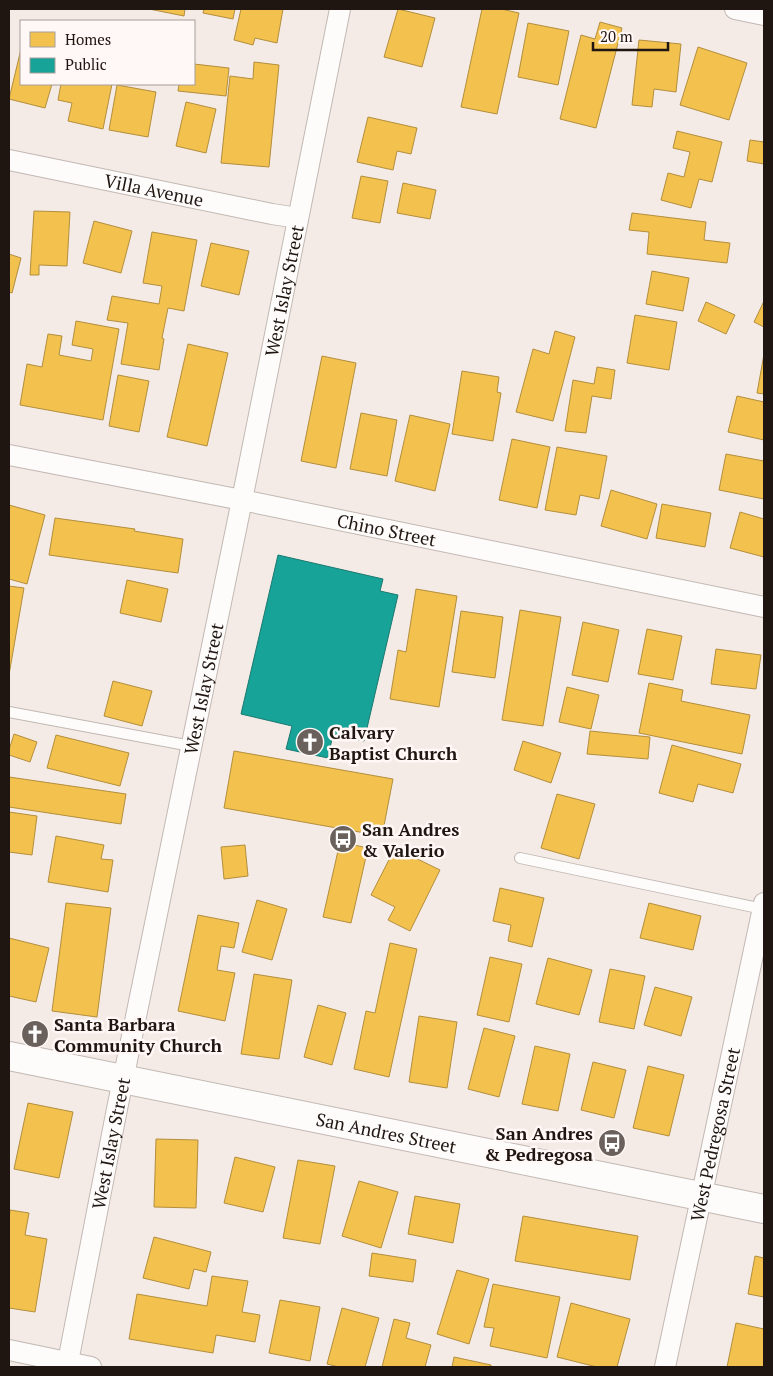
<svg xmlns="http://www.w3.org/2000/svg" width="773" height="1376" viewBox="0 0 773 1376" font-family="'PT Serif',serif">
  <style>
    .homes { fill: #f2c14e; stroke: #b38e3c }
    .public { fill: #17a398; stroke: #1a7970 }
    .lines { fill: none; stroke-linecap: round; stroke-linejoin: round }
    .lane-casing { stroke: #c2b8b3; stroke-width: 12 }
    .street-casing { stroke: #c2b8b3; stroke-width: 22 }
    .secondary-casing { stroke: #c2b8b3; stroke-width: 30 }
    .lane { stroke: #fefcfb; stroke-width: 10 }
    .street { stroke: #fefcfb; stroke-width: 20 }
    .secondary { stroke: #fefcfb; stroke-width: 28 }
    .labels { text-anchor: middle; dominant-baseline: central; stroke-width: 5; stroke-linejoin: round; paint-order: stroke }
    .street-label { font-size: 18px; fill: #201611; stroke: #fff8f6 }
    .poi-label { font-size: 18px; font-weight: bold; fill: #201611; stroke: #fff8f6; text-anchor: start }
  </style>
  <rect width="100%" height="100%" fill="#f5ebe6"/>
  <g class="homes">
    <path d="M149,9H185L184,16Z"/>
    <path d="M204,9H235L233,19L203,13Z"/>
    <path d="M241,9H283L277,43L255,38L253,45L234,40Z"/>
    <path d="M398,9L435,18L422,67L384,57Z"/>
    <path d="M482,9H501L519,13L497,114L461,107Z"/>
    <path d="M600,22L622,28L596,128L560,119L581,35L595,39Z"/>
    <path d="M528,23L569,31L558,85L518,77Z"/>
    <path d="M639,40L681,44L676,92L654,89L652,107L632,105Z"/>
    <path d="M698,47L747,63L729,120L680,105Z"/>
    <path d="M21,49V84H52L45,108L9,99Z"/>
    <path d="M254,62L279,65L269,167L221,163L230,76L253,79Z"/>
    <path d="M194,64L229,68L226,96L178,91L179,84H194Z"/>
    <path d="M61,84H112L103,129L68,121L72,103L58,100Z"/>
    <path d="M117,85L156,92L148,137L109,130Z"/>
    <path d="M186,102L216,109L206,153L176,146Z"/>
    <path d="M368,117L417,128L411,154L397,151L393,170L357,162Z"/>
    <path d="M677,131L722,142L712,182L699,179L691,208L661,200L668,173L684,177L690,152L673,148Z"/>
    <path d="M750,140L764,142V164L747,161Z"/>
    <path d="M361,176L388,181L380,223L352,218Z"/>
    <path d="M403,183L436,190L430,219L397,213Z"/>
    <path d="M34,211L70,212L67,266L39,265V275H30Z"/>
    <path d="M632,213L706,222L704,240L730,243L727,263L647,254L649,232L629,230Z"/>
    <path d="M94,221L132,231L121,273L83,263Z"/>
    <path d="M152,232L197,240L184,311L168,308L162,338L164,339L159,370L121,364L128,323L107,320L112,296L159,304L162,286L143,283Z"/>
    <path d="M211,243L249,251L239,295L201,286Z"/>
    <path d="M9,254L21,258L12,293L9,292Z"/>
    <path d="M652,271L689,278L683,311L646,304Z"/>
    <path d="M764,301V327L754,322Z"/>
    <path d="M706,302L735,315L726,334L698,321Z"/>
    <path d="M635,315L677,322L669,370L627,363Z"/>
    <path d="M76,321L119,329L103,420L20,405L27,364L42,367L48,334L62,336L59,355L91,361L93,349L72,345Z"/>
    <path d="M555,331L575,337L553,421L516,412L533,349L549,354Z"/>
    <path d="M188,344L228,353L207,446L167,437Z"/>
    <path d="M764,354V394L757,393Z"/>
    <path d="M322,356L356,363L336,468L301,461Z"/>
    <path d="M597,367L615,370L611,399L592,396L586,433L565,431L573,380L594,384Z"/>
    <path d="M462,371L499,377L497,392L501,393L493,441L452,434Z"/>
    <path d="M118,375L149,381L139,432L109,426Z"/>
    <path d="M737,396L764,402V440L728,432Z"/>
    <path d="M361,413L397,420L387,476L350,469Z"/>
    <path d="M410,415L450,424L435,491L395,481Z"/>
    <path d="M512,439L550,447L537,508L499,500Z"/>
    <path d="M557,447L607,456L599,499L580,495L576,515L545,510Z"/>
    <path d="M726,454L764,461V499L719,490Z"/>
    <path d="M611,490L657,504L647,539L601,526Z"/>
    <path d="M662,504L711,513L705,547L656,538Z"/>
    <path d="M9,505L45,515L27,584L9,579Z"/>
    <path d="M740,512L764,519V557L730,548Z"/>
    <path d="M55,518L135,529L134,531L183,539L178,573L49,555Z"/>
    <path d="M127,580L168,589L161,622L120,613Z"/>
    <path d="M9,586L24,588L9,675Z"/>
    <path d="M416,589L457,596L439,707L390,699L398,650L406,652Z"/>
    <path d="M520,610L561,617L543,726L502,720Z"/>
    <path d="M461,611L503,617L495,678L452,672Z"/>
    <path d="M583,622L619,630L608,682L572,675Z"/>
    <path d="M647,629L682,636L673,680L638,674Z"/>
    <path d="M716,649L761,655L756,689L711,684Z"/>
    <path d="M113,681L152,691L142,726L104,716Z"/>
    <path d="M649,683L683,690L681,701L750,715L742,754L639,733Z"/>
    <path d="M567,687L599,695L591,729L559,722Z"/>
    <path d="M590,731L650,737L648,759L587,754Z"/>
    <path d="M14,734L37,742L30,762L9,755V750Z"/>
    <path d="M56,735L129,753L120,786L47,768Z"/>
    <path d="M523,741L561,753L551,783L514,770Z"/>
    <path d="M672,745L741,764L733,793L698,784L693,802L659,793Z"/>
    <path d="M234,751L393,779L382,836L224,808Z"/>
    <path d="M9,777L126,794L121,824L9,807Z"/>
    <path d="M557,794L595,804L579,859L541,848Z"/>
    <path d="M9,812L37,816L32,855L9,852Z"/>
    <path d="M56,836L104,845L101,859L113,860L108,892L48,882Z"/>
    <path d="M340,842L368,848L351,923L323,917Z"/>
    <path d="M245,845L248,876L224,879L221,847Z"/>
    <path d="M395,848L440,870L410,931L388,920L395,907L371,895Z"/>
    <path d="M500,888L544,898L532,947L508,941L511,925L493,921Z"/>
    <path d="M257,900L287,909L272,960L242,952Z"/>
    <path d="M66,903L111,908L97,1017L52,1011Z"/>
    <path d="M649,903L701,916L693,950L640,938Z"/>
    <path d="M198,915L239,923L234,948L221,946L217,970L235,973L225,1021L178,1011Z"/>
    <path d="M9,938L49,948L36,1002L9,996Z"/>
    <path d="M390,943L417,949L389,1077L354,1069L366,1011L375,1013Z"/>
    <path d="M490,957L522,964L509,1022L477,1015Z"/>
    <path d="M548,958L592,970L579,1015L536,1004Z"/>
    <path d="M610,969L645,976L634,1029L599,1022Z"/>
    <path d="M254,974L292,980L279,1059L241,1054Z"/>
    <path d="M655,987L692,997L681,1036L644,1025Z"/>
    <path d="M318,1005L346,1013L332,1065L304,1057Z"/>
    <path d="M419,1016L457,1022L447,1088L409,1082Z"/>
    <path d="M484,1028L515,1036L499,1097L468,1089Z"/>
    <path d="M535,1046L570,1054L558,1111L522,1104Z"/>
    <path d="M593,1062L626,1070L614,1118L581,1110Z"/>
    <path d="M648,1066L684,1075L669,1136L633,1128Z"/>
    <path d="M28,1103L73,1112L59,1178L14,1169Z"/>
    <path d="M156,1139L198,1140L196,1208L154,1207Z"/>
    <path d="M235,1157L275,1167L263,1212L224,1203Z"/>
    <path d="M298,1160L335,1166L320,1244L283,1238Z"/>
    <path d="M359,1181L398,1192L381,1248L342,1236Z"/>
    <path d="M415,1196L460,1204L453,1243L408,1234Z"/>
    <path d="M10,1210L29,1213L25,1235L47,1239L35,1312L9,1308V1220Z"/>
    <path d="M523,1216L638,1236L630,1280L515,1261Z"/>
    <path d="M154,1237L211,1252L206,1272L194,1269L189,1289L143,1278Z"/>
    <path d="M372,1253L416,1260L413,1282L369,1276Z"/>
    <path d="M755,1256L764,1258V1297L748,1294Z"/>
    <path d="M457,1270L489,1279L469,1344L437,1334Z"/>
    <path d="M212,1276L248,1281L242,1312L260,1315L255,1342L216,1335L213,1353L129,1339L137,1294L207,1306Z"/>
    <path d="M493,1284L560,1297L547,1358L490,1346L494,1328L484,1327Z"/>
    <path d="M280,1300L320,1307L310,1361L269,1353Z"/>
    <path d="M571,1303L630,1319L617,1367H597L557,1357Z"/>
    <path d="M342,1308L379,1318L365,1367H339L327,1364Z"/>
    <path d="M394,1319L410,1323L406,1338L431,1345L425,1367H382Z"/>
    <path d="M736,1323L764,1329V1367H727Z"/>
    <path d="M454,1357L491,1365V1367H452Z"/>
  </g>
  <path class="public" d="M278,555L383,579L380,591L398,595L364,741L333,734L328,758L286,749L292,726L241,714Z"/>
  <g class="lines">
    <g class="lane-casing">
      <g id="lane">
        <path d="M9,712L191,746"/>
        <path d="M520,858L763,909"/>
      </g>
    </g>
    <g class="street-casing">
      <g id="street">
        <path d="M735,9L764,15"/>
        <path id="s1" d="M9,160L272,214L298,218"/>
        <path id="s2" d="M9,455L242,500L764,607"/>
        <path d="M9,1350L91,1367"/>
        <path id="s3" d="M67,1367L117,1109L242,500L340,9"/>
        <path id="s4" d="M665,1367L764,903"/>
      </g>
    </g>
    <g class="secondary-casing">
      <g id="secondary">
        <path id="s5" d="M9,1056L764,1209"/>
      </g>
    </g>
    <use href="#lane" class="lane"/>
    <use href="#street" class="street"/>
    <use href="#secondary" class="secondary"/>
  </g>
  <defs>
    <g id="church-disc" transform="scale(1.4375)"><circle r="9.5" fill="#6b615c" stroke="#fff8f6"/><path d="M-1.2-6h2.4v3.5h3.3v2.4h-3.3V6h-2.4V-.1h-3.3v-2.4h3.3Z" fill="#fff"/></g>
    <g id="bus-disc" transform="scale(1.4375)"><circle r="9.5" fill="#6b615c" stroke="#fff8f6"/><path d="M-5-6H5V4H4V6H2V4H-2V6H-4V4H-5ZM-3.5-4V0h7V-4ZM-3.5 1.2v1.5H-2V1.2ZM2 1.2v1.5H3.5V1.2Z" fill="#fff"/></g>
  </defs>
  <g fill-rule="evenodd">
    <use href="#church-disc" x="310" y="742"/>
    <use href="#bus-disc" x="343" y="839"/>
    <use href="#church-disc" x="35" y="1034"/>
    <use href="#bus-disc" x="612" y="1143"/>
  </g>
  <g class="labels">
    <g class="street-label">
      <text stroke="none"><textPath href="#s1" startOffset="148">Villa Avenue</textPath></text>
      <text stroke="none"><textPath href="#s3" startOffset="1098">West Islay Street</textPath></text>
      <text stroke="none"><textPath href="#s2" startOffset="385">Chino Street</textPath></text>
      <text stroke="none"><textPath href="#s3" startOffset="692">West Islay Street</textPath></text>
      <text stroke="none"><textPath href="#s5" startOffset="385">San Andres Street</textPath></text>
      <text stroke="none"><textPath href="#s4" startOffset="238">West Pedregosa Street</textPath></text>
      <text stroke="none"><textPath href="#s3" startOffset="228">West Islay Street</textPath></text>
    </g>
    <g class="poi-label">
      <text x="329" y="732">Calvary<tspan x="329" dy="21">Baptist Church</tspan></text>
      <text x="362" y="829">San Andres<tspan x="362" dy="21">&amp; Valerio</tspan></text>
      <text x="54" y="1024">Santa Barbara<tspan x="54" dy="21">Community Church</tspan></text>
      <text x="593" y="1133" text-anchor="end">San Andres<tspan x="593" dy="21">&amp; Pedregosa</tspan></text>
    </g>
  </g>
  <rect width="773" height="1376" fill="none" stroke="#201611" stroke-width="20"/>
  <rect x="20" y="20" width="175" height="65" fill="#fff8f6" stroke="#a69e9a"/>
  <rect x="30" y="32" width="25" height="15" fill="#f2c14e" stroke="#a69e9a"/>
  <text x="65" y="45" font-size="15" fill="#201611">Homes</text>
  <rect x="30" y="58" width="25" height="15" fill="#17a398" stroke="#a69e9a"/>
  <text x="65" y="70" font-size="15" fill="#201611">Public</text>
  <path d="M593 42v8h75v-8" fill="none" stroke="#201611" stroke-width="2.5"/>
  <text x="600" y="42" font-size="15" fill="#201611" stroke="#fff8f6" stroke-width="4" paint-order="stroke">20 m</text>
</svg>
